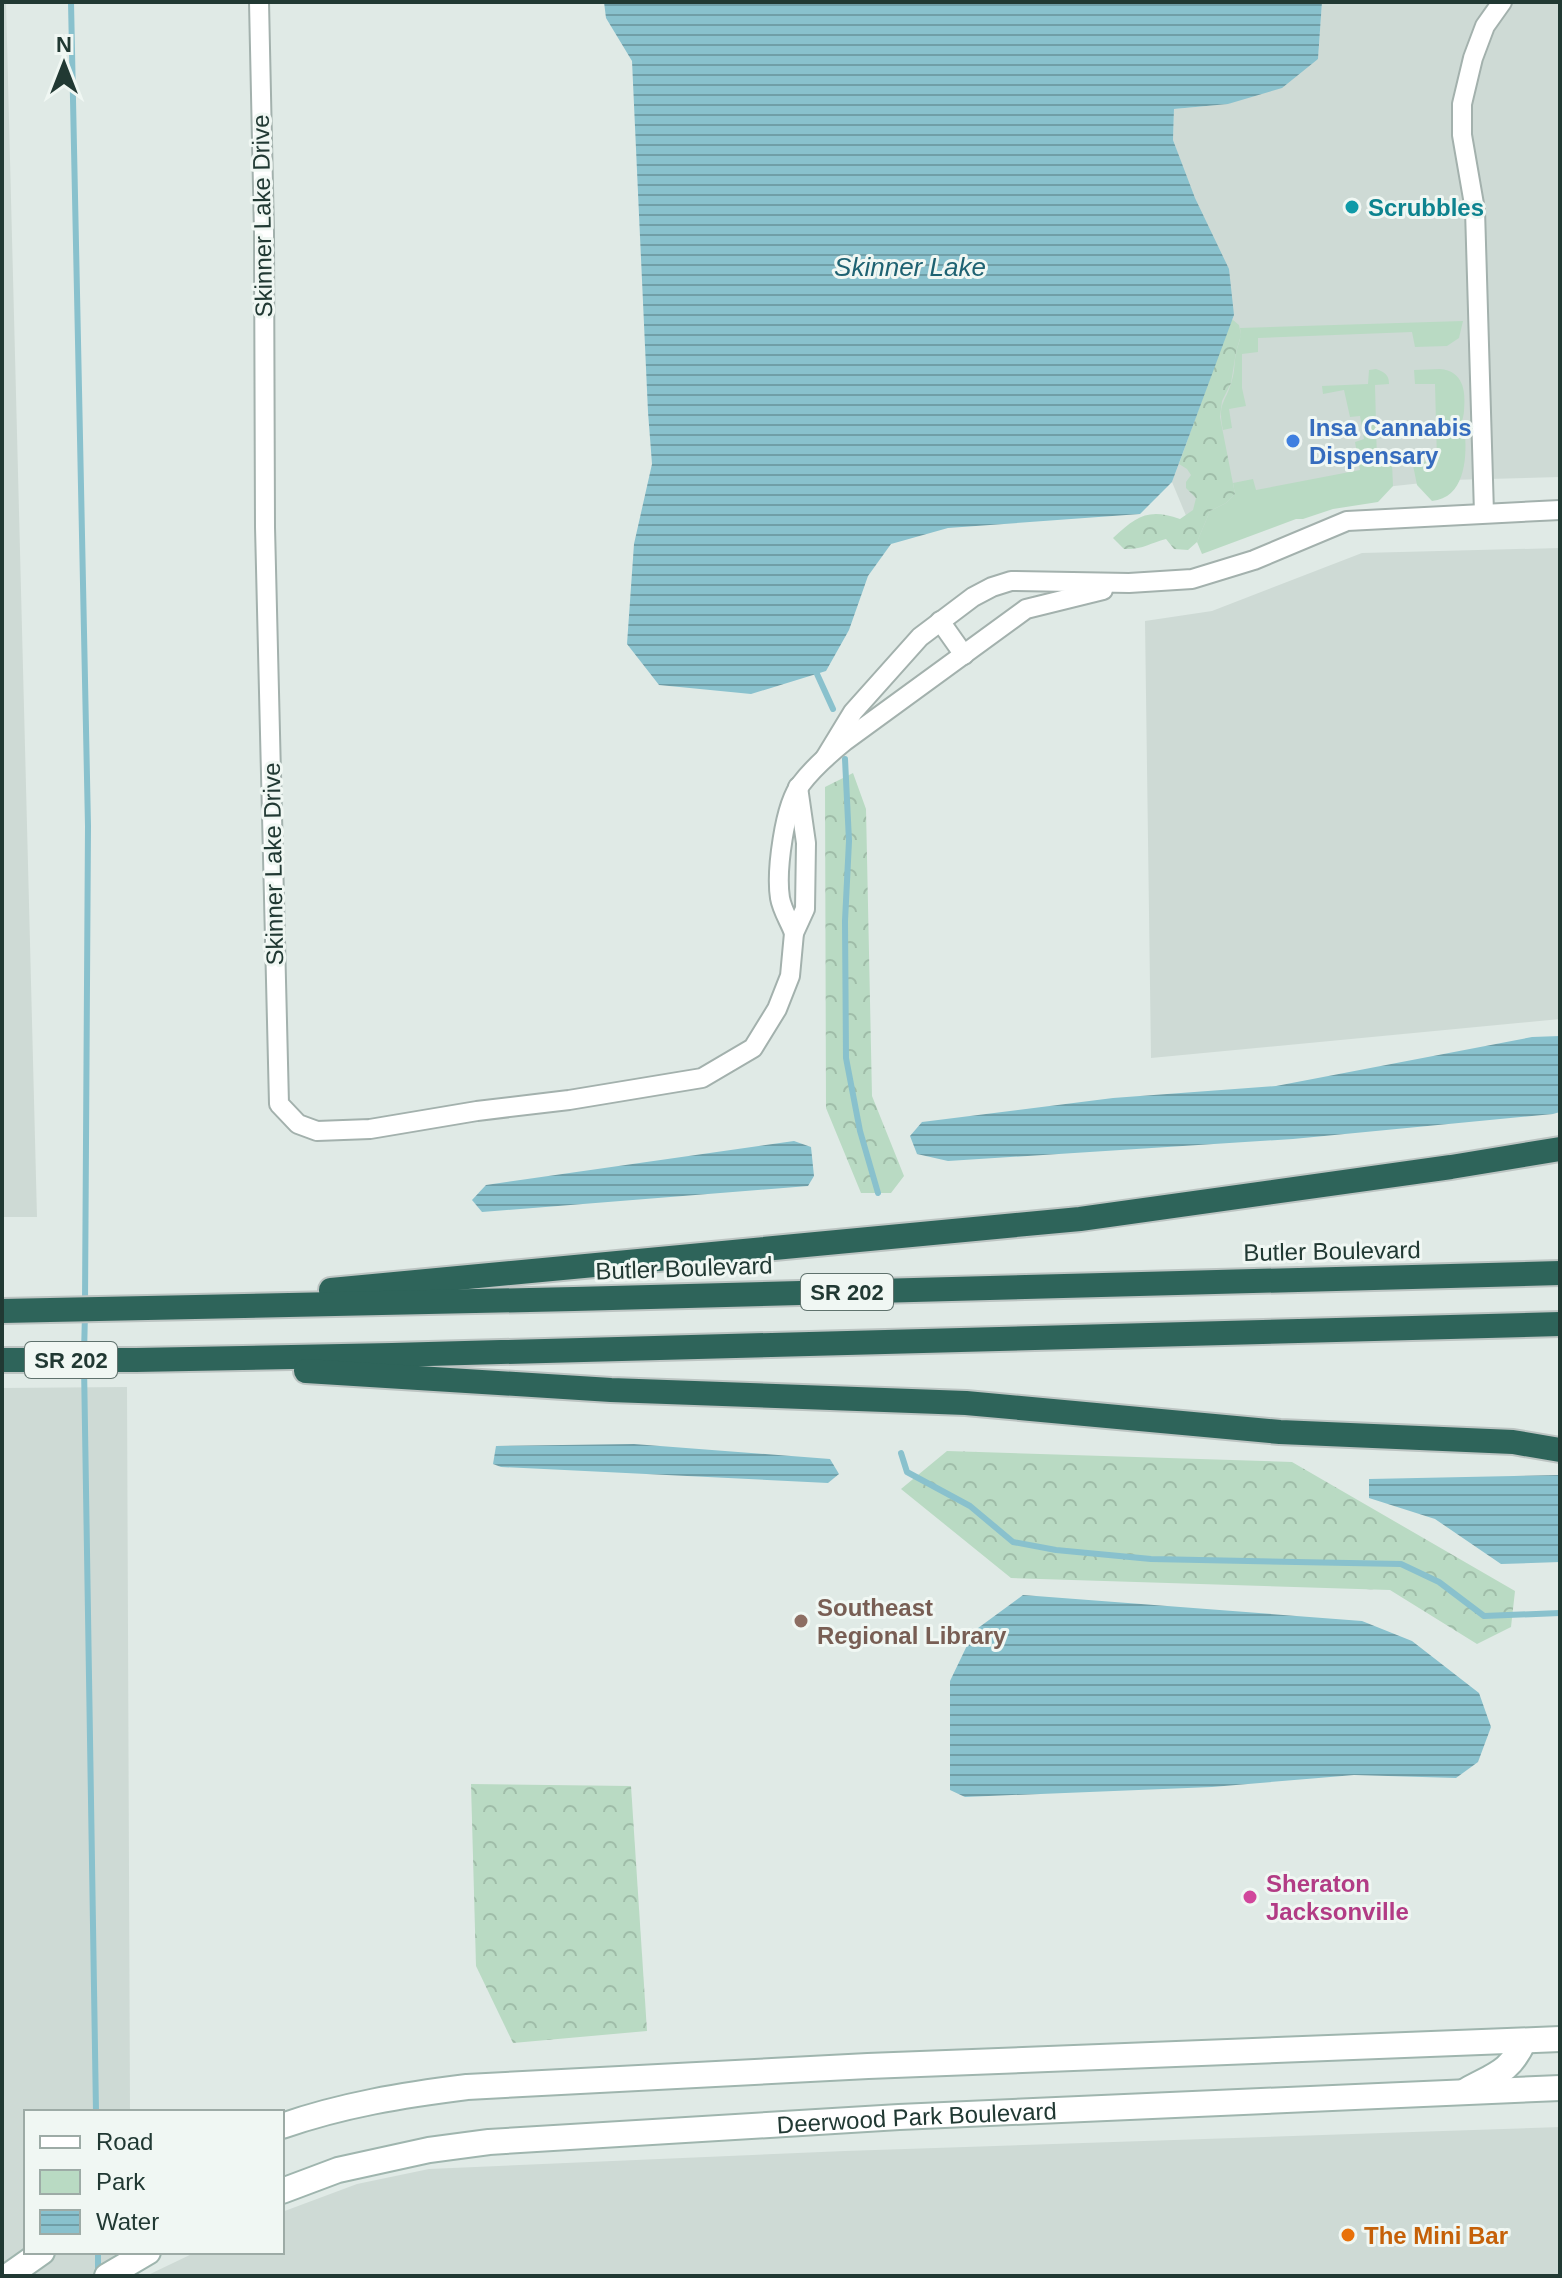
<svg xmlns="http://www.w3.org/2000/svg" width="1562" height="2278" viewBox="0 0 1562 2278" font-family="Helvetica,sans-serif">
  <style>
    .built { fill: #cedad5 }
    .green { fill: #b9dac3 }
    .forest { fill: url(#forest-crowns) }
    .water { fill: url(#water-rules) }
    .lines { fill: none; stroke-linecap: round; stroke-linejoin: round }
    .stream { stroke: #89c1cd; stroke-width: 6 }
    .minor-casing { stroke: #a3b1ad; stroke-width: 22 }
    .secondary-casing { stroke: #9fb5ae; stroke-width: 28 }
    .motorway-casing { stroke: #bcc4c2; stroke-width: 28 }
    .minor { stroke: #fff; stroke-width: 18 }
    .secondary { stroke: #fff; stroke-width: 24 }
    .motorway { stroke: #2e645a; stroke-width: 24 }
    .culture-dot { fill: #0f9aa8; stroke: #f0f7f3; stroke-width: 3 }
    .shop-dot { fill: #3f7fe0; stroke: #f0f7f3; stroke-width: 3 }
    .education-dot { fill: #8d6e63; stroke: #f0f7f3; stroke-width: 3 }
    .hotel-dot { fill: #d1479c; stroke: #f0f7f3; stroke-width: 3 }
    .food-dot { fill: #e8710a; stroke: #f0f7f3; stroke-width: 3 }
    .labels { text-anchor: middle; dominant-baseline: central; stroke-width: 6; stroke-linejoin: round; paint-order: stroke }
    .shield { fill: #f0f7f3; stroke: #5f726d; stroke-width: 2 }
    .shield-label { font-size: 22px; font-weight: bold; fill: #213933 }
    .culture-label { font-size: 24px; font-weight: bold; fill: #0d838f; stroke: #f0f7f3; text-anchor: start }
    .street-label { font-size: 24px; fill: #213933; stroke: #f0f7f3 }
    .shop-label { font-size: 24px; font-weight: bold; fill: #366cbe; stroke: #f0f7f3; text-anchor: start }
    .education-label { font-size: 24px; font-weight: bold; fill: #785e54; stroke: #f0f7f3; text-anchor: start }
    .hotel-label { font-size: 24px; font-weight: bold; fill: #b23c85; stroke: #f0f7f3; text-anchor: start }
    .food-label { font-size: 24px; font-weight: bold; fill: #c56008; stroke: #f0f7f3; text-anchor: start }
    .water-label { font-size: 26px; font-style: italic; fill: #1e6272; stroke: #f0f7f3 }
  </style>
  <defs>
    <pattern id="forest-crowns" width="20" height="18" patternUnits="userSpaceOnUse" patternTransform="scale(2)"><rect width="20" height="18" fill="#b9dac3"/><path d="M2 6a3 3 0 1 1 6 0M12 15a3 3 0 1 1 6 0" fill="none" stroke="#9fbca8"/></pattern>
    <pattern id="water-rules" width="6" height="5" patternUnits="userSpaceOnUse" patternTransform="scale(2)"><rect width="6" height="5" fill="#89c1cd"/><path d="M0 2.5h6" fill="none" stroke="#709ea7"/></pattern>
  </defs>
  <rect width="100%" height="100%" fill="#e0eae6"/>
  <g class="built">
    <path d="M2,2H6L37,1217H2Z"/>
    <path d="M1322,2H1560V477L1450,480L1339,492L1197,542L1172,482L1234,315L1173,140L1174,109L1228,104L1318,59Z"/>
    <path d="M1560,548V1019L1151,1058L1145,621L1212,611L1362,553Z"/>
    <path d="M127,1387L130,2112H26V2252H131V2276H2V1388Z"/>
    <path d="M1560,2127V2276H146L196,2252H282V2212L357,2184L429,2169L845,2151Z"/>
  </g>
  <g class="green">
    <path d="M1463,321L1459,338L1447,346L1415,347L1412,332L1258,338V352L1242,354V388L1246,406L1229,409L1232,428L1223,430C1217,402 1226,403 1232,380C1235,371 1234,362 1236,353C1238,344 1242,338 1240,328Z"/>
    <path d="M1376,369C1384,372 1389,374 1389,384L1375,385L1377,463H1392L1393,486L1378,502L1333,509L1303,519H1296L1202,554L1197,542L1210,511L1226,503L1235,494L1233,483L1253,479L1256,490L1360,470L1355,442L1364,439L1360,416L1350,417L1344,390L1323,394L1322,386L1368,384L1369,370Z"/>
    <path d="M1440,369C1463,371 1466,390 1464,411C1464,415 1462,419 1462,423C1462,428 1464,431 1465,435C1467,460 1464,498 1432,501L1417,485L1413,465L1417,462L1437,461L1435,384H1415L1414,370Z"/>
  </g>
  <g class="forest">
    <path d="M1227,315L1239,325L1241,335L1236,352L1231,383L1222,401L1220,417L1235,494L1226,503L1210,511L1197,542L1188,550L1174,549L1166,539C1150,543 1142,550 1124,549L1113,538C1137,516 1148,508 1180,519L1193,510L1196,498L1186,488V482L1191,475L1187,469L1179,464L1206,389Z"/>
    <path d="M853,773L866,809L872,1096L904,1176L891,1193H861L826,1108L825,787Z"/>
    <path d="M947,1451L1292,1462L1515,1591L1511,1627L1477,1644L1390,1590L1011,1578L901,1489Z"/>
    <path d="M471,1784L631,1786L647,2031L513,2043L476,1966Z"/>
  </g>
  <g class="water">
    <path d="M604,2H1322L1318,59L1282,88L1228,104L1174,109L1173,140L1195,198L1229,269L1234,315L1172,482L1140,514L948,528L891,544L868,576L849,630L826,671L751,694L659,685L627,644L634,544L652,464L648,412L632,61L606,18Z"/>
    <path d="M1560,1036V1112L1553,1114L1293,1139L948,1161L917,1154L910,1136L922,1122L1113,1098L1276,1086L1532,1037Z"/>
    <path d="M794,1141L811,1147L814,1176L808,1186L482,1212L472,1200L486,1185Z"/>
    <path d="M634,1444L830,1459L839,1474L828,1483L501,1467L493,1464L496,1446Z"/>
    <path d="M1560,1475V1562L1501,1564L1435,1519L1369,1498V1479Z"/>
    <path d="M1023,1595L1362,1621L1412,1641L1479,1693L1491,1727L1478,1762L1456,1778L1354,1775L1212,1787L965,1797L950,1790V1681L974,1631Z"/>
  </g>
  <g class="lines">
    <g class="stream">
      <path d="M71,2L88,826L85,1302"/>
      <path d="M817,674L833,709"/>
      <path d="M845,759L849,841L845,921L846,1058L860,1131L878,1193"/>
      <path d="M84,1354L85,1313"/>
      <path d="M84,1365L96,2112"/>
      <path d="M901,1453L907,1472L970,1506L1013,1542L1056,1550L1151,1559L1401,1564L1439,1582L1484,1616L1560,1613"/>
      <path d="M98,2252V2276"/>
    </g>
    <g class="minor-casing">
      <g id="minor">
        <path d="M259,2L264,233L265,527L279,1104L298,1124L317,1131L370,1129L477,1111L569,1100L702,1078L753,1048L777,1009L790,976L794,933L805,909L806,843L798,787"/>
        <path d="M1484,513L1475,210L1462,135V104L1473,58L1485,26L1502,2"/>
        <path d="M940,621L964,655"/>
        <path d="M825,758L853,712L920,637L973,597L992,587L1011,581L1129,583L1192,579L1254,560L1347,521L1560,510"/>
        <path d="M794,933C790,922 782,910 780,898C776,872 784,805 801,784C813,768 829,754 845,741L1026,609L1103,590"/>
      </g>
    </g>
    <g class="secondary-casing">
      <g id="secondary">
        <path d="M1467,2090C1496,2074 1510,2072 1524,2041"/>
        <path d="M282,2126C342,2105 403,2095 467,2087L868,2066L1560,2039"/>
        <path id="s1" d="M282,2191L338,2170L429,2150L489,2142L899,2117L1560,2088"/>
        <path d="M8,2276L42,2252"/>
        <path d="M107,2276L148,2252"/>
      </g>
    </g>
    <g class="motorway-casing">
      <g id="motorway">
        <path d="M331,1290L1080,1219L1451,1167L1560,1149"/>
        <path d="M2,1311L574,1299L1560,1273"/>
        <path d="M2,1360H136L392,1355L1560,1324"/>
        <path d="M306,1371L611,1390L966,1403L1280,1432L1513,1442L1560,1450"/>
      </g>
    </g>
    <use href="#minor" class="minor"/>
    <use href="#secondary" class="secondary"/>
    <use href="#motorway" class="motorway"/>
  </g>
  <circle class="culture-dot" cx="1352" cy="207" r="8"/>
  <circle class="shop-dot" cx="1293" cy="441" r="8"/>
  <circle class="education-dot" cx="801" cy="1621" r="8"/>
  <circle class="hotel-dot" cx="1250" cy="1897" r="8"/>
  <circle class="food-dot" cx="1348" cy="2235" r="8"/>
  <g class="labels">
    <g class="shield">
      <rect x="801" y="1274" width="92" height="36" rx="6"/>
      <rect x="25" y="1342" width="92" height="36" rx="6"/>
    </g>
    <g class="shield-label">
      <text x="847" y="1292">SR 202</text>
      <text x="71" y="1360">SR 202</text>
    </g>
    <g class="culture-label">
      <text x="1368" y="207">Scrubbles</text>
    </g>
    <g class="street-label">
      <text transform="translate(262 216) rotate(-91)">Skinner Lake Drive</text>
      <text transform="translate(273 864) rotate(-91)">Skinner Lake Drive</text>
      <text transform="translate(1332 1251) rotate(-1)">Butler Boulevard</text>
      <text transform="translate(684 1268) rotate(-2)">Butler Boulevard</text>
      <text stroke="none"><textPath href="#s1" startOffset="642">Deerwood Park Boulevard</textPath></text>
    </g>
    <g class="shop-label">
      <text x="1309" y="427">Insa Cannabis<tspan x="1309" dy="28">Dispensary</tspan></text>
    </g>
    <g class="education-label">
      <text x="817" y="1607">Southeast<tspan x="817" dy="28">Regional Library</tspan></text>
    </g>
    <g class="hotel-label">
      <text x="1266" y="1883">Sheraton<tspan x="1266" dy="28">Jacksonville</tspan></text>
    </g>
    <g class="food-label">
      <text x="1364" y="2235">The Mini Bar</text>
    </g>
    <g class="water-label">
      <text x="910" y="267">Skinner Lake</text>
    </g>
  </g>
  <rect width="1562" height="2278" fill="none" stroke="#213933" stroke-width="8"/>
  <rect x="24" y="2110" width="260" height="144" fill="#f0f7f3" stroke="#9daba6" stroke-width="2"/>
  <rect x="40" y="2136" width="40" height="12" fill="#ffffff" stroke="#9daba6" stroke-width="2"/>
  <text x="96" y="2150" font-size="24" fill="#213933">Road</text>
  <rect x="40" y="2170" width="40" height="24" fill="#b9dac3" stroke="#9daba6" stroke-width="2"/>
  <text x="96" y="2190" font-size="24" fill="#213933">Park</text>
  <rect x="40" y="2210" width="40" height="24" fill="url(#water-rules)" stroke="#9daba6" stroke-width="2"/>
  <text x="96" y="2230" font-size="24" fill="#213933">Water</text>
  <g transform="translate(64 64)" stroke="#f0f7f3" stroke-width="6" paint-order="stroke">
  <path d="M0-6L14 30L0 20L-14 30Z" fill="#213933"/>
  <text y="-12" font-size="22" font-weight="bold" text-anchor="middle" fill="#213933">N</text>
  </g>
</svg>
